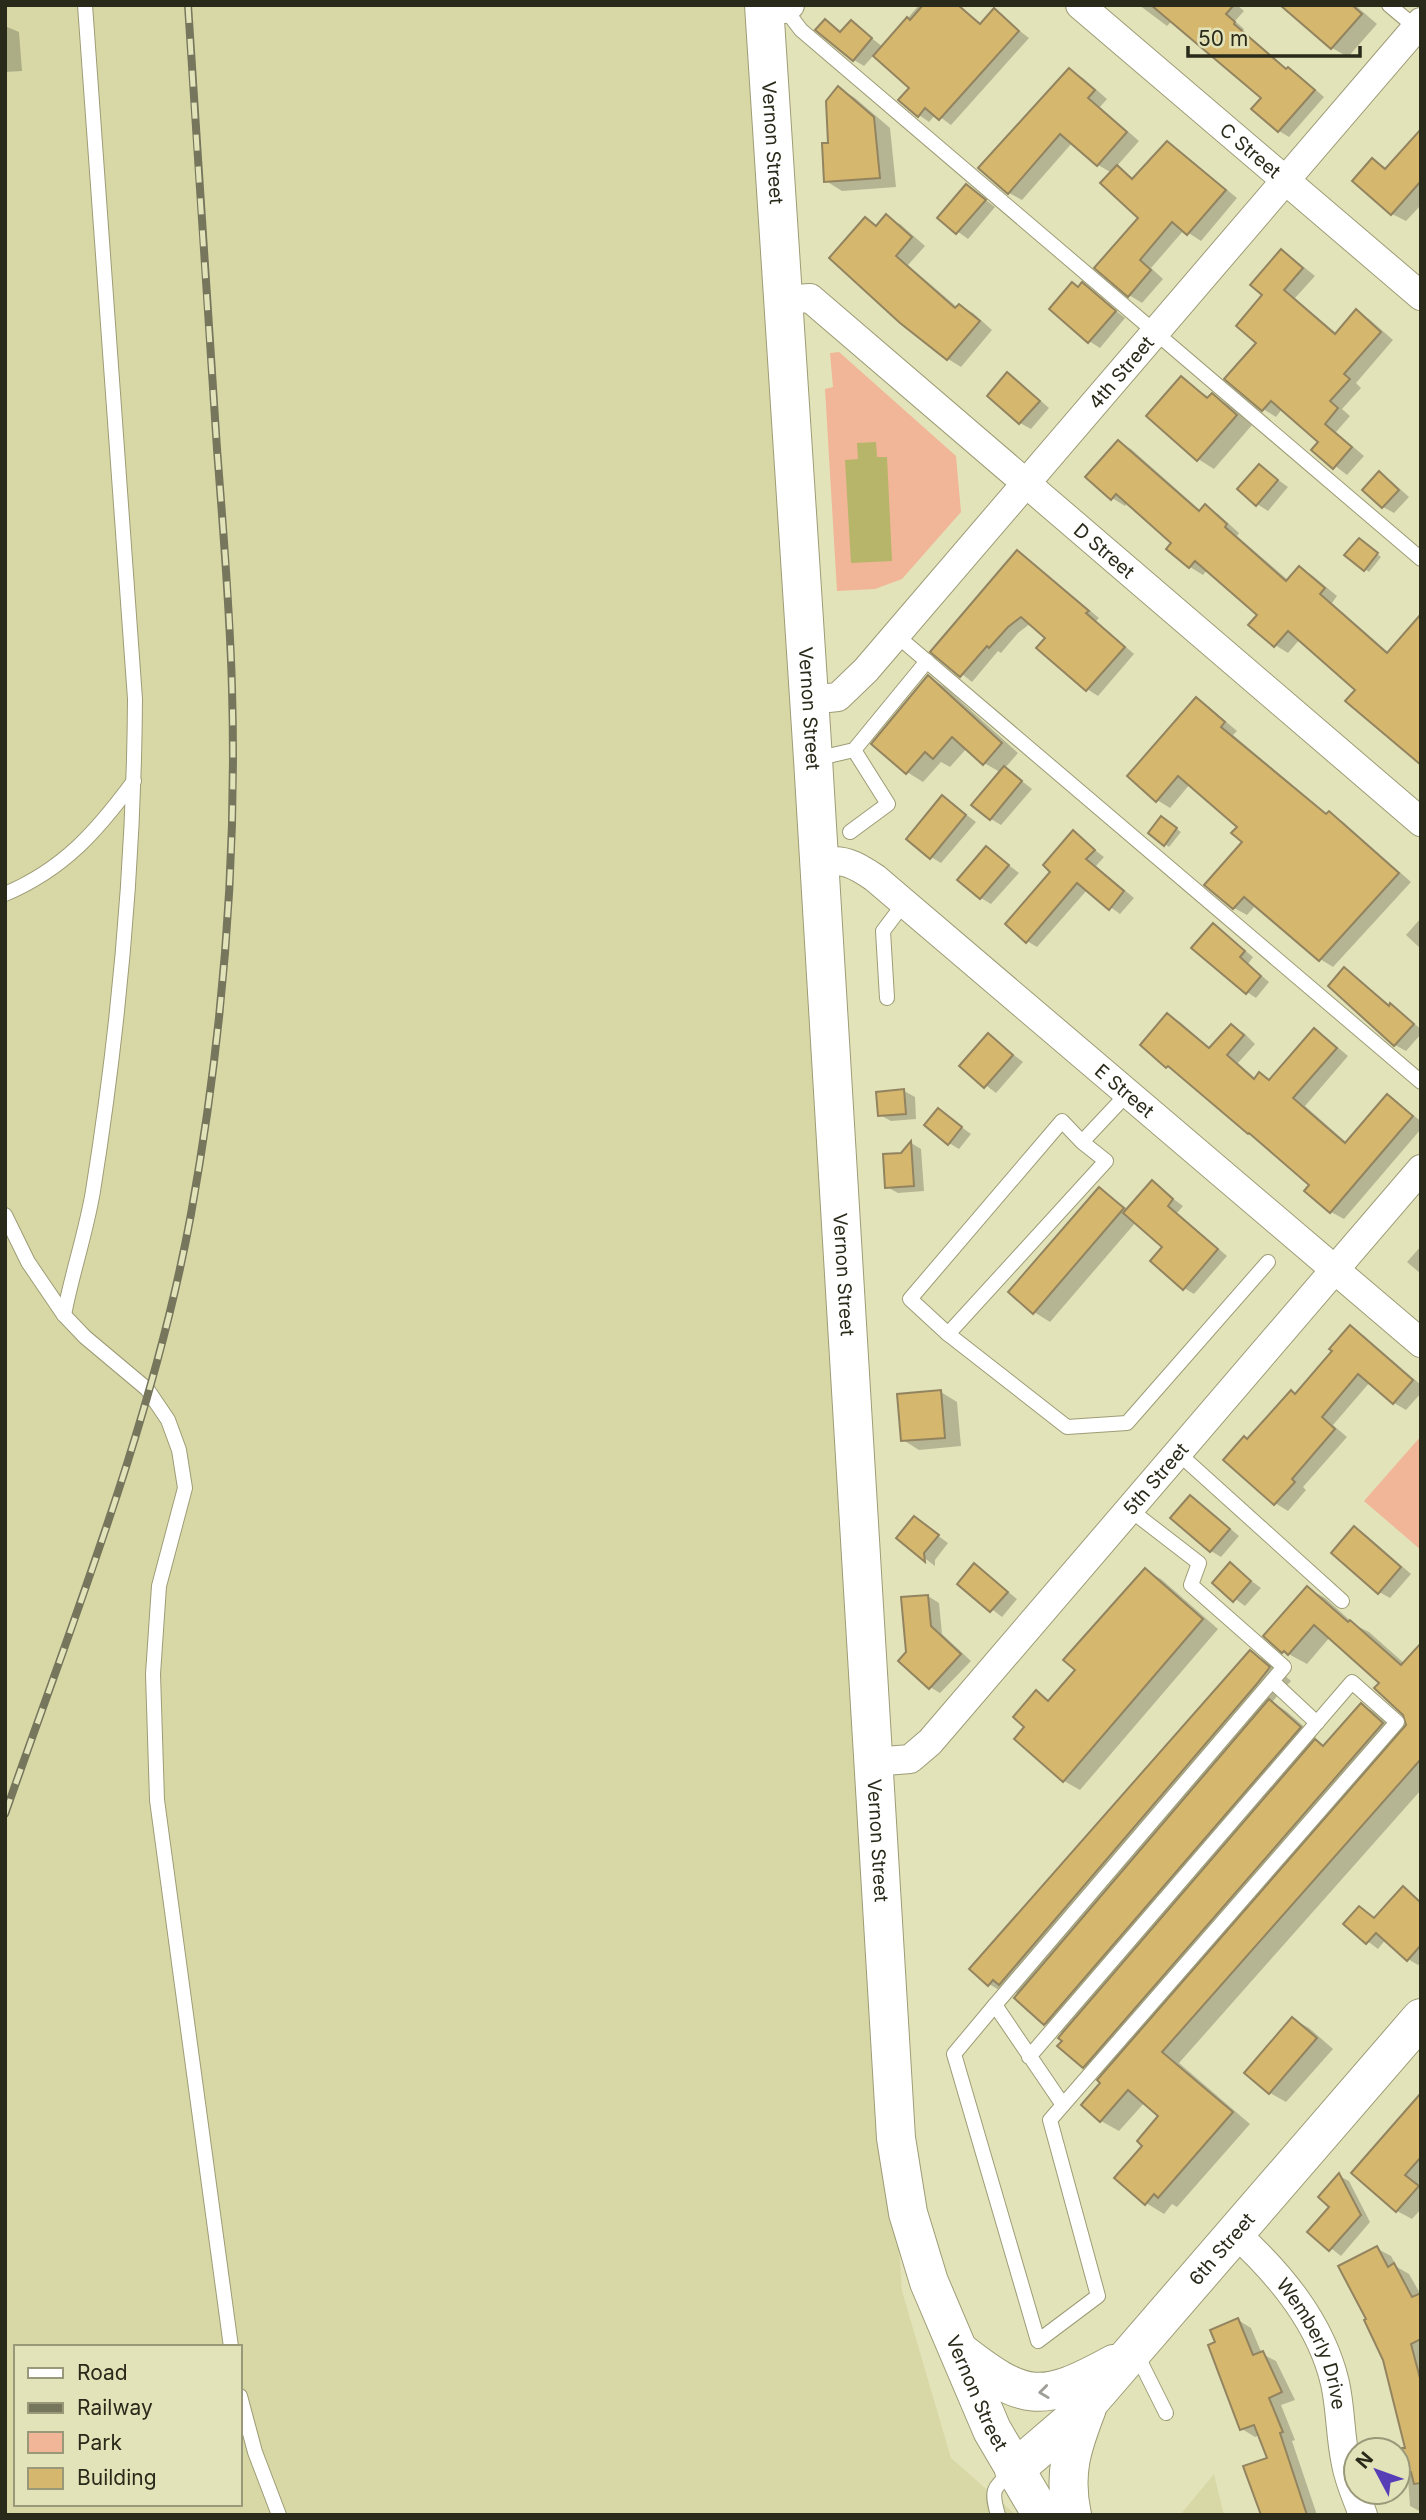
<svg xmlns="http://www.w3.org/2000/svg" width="1426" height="2520" viewBox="0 0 1426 2520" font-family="Inter,sans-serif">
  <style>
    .built { fill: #d8d8a7; fill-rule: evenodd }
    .green { fill: #f1b598 }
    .water { fill: #b7b569 }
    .shadow { fill: #0003 }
    .building { fill: #d6b76e; stroke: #938460; stroke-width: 2 }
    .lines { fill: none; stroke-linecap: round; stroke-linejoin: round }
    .lane-casing { stroke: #9d9c76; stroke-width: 16 }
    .street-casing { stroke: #9d9c76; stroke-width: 30 }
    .secondary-casing { stroke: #9d9c76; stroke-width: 40 }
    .lane { stroke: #fff; stroke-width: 14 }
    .street { stroke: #fff; stroke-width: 28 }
    .secondary { stroke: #fff; stroke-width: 38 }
    .rail-casing { stroke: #76765c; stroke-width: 8 }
    .rail { stroke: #e3e3ba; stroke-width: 5; stroke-dasharray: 16; stroke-linecap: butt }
    .oneway { stroke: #9f9f98 }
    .labels { text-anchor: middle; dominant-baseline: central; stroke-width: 7; stroke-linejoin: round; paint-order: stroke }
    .street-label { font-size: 19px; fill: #2a2a1a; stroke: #e3e3ba }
  </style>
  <rect width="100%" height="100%" fill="#e3e3ba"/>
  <g class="built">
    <path d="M5,5H749L902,2291L951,2458L1016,2515H5ZM16,2347H240V2504H16Z"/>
    <path d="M1214,2474L1224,2515H1180Z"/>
  </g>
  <g class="green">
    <path d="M839,352L956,456L961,512L902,579L875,589L837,591L825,389L833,387L830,353Z"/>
    <path d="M1421,1436V1550L1364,1501Z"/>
  </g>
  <path class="water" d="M876,442L877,457H887L892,561L851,563L845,460L858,459L857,443Z"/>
  <g class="shadow">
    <path d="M919,5H959L982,25L994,11L1029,38L951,125L936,114L929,122L919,115L911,88L874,55L864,66L854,60L825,21L842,33L851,22L883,47Z"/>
    <path d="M1139,5H1237L1244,11L1235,21L1244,29L1243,31L1288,70L1299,75L1324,97L1289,137L1279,131L1264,98L1172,21L1167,26Z"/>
    <path d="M1283,5H1355L1377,24L1348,57L1332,48Z"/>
    <path d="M5,26L19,32L22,71L5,72Z"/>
    <path d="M1069,70L1083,78L1107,99L1100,107L1139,141L1116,167L1135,179L1167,143L1180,151L1237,198L1201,241L1184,230L1151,268L1163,279L1142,303L1129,295L1140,218L1112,173L1098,165L1072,143L1022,200L1009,193Z"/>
    <path d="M839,88L855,98L890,128L896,187L842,191L826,181Z"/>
    <path d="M1421,131V205L1406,221L1392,214L1355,181L1372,160L1388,169Z"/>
    <path d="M967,186L995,207L968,239L939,218Z"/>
    <path d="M886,217L900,224L925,246L908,265L958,308L959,306L973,313L992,330L961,367L948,359L901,321L866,219L878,226Z"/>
    <path d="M1282,251L1294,259L1315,276L1295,298L1337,334L1356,312L1369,319L1393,340L1356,383L1361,388L1342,409L1350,416L1336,432L1364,456L1347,475L1314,450L1320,442L1282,409L1276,417L1263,409L1258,342L1265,295Z"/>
    <path d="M1082,284L1125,318L1100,348L1089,341L1079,288Z"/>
    <path d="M1007,375L1018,381L1049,408L1031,429L1020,423Z"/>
    <path d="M1181,378L1210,398L1212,395L1229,405L1252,425L1214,469L1198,459Z"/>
    <path d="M1118,442L1131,449L1201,511L1205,507L1218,514L1239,533L1237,536L1289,581L1300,568L1313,576L1337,596L1332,603L1389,653L1358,689L1300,639L1288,653L1275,645L1259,615L1207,570L1203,575L1190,567L1169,548L1174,542L1128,502L1125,506L1112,498Z"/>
    <path d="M1259,466L1288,487L1268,511L1257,504Z"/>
    <path d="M1379,474L1390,480L1409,497L1394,513L1383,507Z"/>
    <path d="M1364,542L1381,557L1369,572L1365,569Z"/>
    <path d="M1017,552L1028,559L1099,618L1096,621L1134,654L1098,696L1087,689L1047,638L1031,623L1018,633L1001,653L998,651L972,682L933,651Z"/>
    <path d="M928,677L945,687L1018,753L1005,768L1032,789L1001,825L991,819L1000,772L984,763L967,748L950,767L941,762L923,782L907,772Z"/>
    <path d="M1196,699L1209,707L1237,731L1233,735L1328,815L1342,821L1411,882L1333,967L1320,959L1256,905L1247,915L1234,908L1244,842L1239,827L1190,784L1170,808L1157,800Z"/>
    <path d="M943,797L976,822L941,863L931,857Z"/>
    <path d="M1166,821L1181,832L1169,847L1165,844Z"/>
    <path d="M1073,833L1104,857L1096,866L1134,898L1120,914L1087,890L1037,947L1027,941L1053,871Z"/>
    <path d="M987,848L1019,873L991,904L981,898Z"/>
    <path d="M1421,918V949L1406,935Z"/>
    <path d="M1214,925L1253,957L1248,964L1269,982L1256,998L1247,992Z"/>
    <path d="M1345,970L1421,1029V1034L1406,1051L1395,1045L1330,986Z"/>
    <path d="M1168,1015L1180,1022L1211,1049L1231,1026L1244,1033L1255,1044L1238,1063L1256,1079L1260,1074L1270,1081L1314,1030L1327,1038L1348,1056L1305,1106L1347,1143L1387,1096L1421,1121V1129L1344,1219L1331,1212L1307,1191L1312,1185L1260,1139L1249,1133L1180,1074L1167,1066Z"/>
    <path d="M988,1035L1023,1062L996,1093L961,1066Z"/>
    <path d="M904,1091L915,1097L916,1119L891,1121L880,1115Z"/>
    <path d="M938,1110L971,1134L959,1149L949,1143Z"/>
    <path d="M911,1143L921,1149L924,1191L898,1193L887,1187L902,1154Z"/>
    <path d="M1152,1183L1183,1206L1177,1213L1227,1256L1194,1294L1184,1288L1164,1247L1136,1222L1050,1322L1034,1312L1100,1189L1129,1210Z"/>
    <path d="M1421,1246V1274L1407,1262Z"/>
    <path d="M1350,1328L1363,1335L1421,1385V1393L1406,1410L1394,1403L1370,1382L1333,1425L1347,1437L1303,1487L1306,1490L1288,1511L1275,1503L1296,1395L1334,1351Z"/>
    <path d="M941,1392L957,1402L961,1446L919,1450L903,1440Z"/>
    <path d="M1191,1498L1201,1504L1239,1536L1221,1557L1211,1551Z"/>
    <path d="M914,1518L948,1543L935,1560V1566L898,1538Z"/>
    <path d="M1355,1528L1365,1534L1411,1574L1390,1598L1379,1592Z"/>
    <path d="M975,1565L1017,1599L1002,1617L959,1584Z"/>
    <path d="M1230,1565L1261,1588L1245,1606L1214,1583Z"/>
    <path d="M1145,1570L1161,1579L1218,1629L1080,1790L1064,1781L1027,1727L1036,1693L1050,1701L1077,1670Z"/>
    <path d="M1307,1588L1325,1598L1355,1625L1369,1632L1405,1664L1421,1645V1790L1179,2063L1250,2124L1177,2207L1172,2204L1164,2214L1146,2203L1144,2145L1161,2116L1145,2102L1119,2131L1101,2121L1102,2077L1084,2066L1064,2041V2034L1045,2023L1019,1995L1015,1992L1011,1997L989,1984L1251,1653L1273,1665L1291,1681L1272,1702L1286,1711L1316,1737L1313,1740L1324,1747L1361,1705L1378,1714L1400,1734L1408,1725L1405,1714L1381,1682L1330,1637L1307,1664L1283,1651Z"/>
    <path d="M928,1596L939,1603L942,1634L971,1661L940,1693L930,1687L908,1652Z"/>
    <path d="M1403,1889L1421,1901V1963L1418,1965L1408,1959L1386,1939L1378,1949L1345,1924L1359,1908L1376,1919Z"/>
    <path d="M1293,2019L1309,2028L1333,2049L1286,2102L1270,2093Z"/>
    <path d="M1421,2096V2209L1412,2219L1397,2211Z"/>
    <path d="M1339,2176L1349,2181L1370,2222L1341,2256L1310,2232L1331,2207Z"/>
    <path d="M1376,2248L1391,2256L1397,2267L1409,2274L1421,2295V2512L1410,2506L1408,2479L1398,2474L1397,2450L1407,2449Z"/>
    <path d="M1238,2320L1251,2328L1262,2354L1276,2361L1295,2400L1281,2405L1295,2440L1292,2441L1317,2515H1263L1270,2459L1260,2435L1255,2437L1242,2429L1218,2343Z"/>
  </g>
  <g class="building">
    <path d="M923,5H958L980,24L994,8L1019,31L939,120L925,108L918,117L898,100L909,88L873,56L907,17L910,20Z"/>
    <path d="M1151,5H1234L1226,14L1235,22L1234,24L1286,69L1288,67L1315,90L1278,132L1251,109L1261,98Z"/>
    <path d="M1280,5H1352L1362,14L1331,49Z"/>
    <path d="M825,19L840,32L851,20L872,38L853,61L815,30Z"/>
    <path d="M1069,68L1095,90L1088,98L1127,132L1097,166L1060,134L1008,194L978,168Z"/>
    <path d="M838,86L874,117L880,178L824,182L822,143H828L826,101Z"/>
    <path d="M1421,129V181L1391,215L1352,181L1372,158L1385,169Z"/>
    <path d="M1167,141L1226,190L1187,235L1172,222L1140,260L1151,270L1128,297L1094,268L1138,218L1100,183L1117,165L1132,179Z"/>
    <path d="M966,184L986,200L956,234L937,218Z"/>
    <path d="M886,214L912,237L896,256L955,308L959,304L980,321L947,360L900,323L829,258L865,217L876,226Z"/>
    <path d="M1281,249L1303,268L1284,290L1335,334L1356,309L1381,332L1344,374L1350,379L1330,401L1338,408L1325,424L1352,447L1333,469L1311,450L1318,442L1271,401L1262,411L1224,379L1256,343L1236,326L1262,295L1250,285Z"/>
    <path d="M1072,282L1078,287L1082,282L1116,311L1088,343L1049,309Z"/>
    <path d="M1007,372L1040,401L1019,424L987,396Z"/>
    <path d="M1181,376L1207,398L1212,393L1237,415L1197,461L1146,416Z"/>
    <path d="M1118,440L1199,511L1205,504L1227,524L1225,527L1286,581L1299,566L1325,588L1320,594L1387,653L1421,614V765L1345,701L1355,690L1288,631L1274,647L1248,625L1257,615L1195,561L1189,568L1166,549L1171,543L1116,494L1111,500L1085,477Z"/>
    <path d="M1259,464L1278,480L1256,506L1237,489Z"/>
    <path d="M1379,471L1399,490L1382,508L1362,490Z"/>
    <path d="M1359,538L1378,553L1364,571L1344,555Z"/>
    <path d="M1017,550L1089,611L1086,613L1125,647L1086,691L1036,648L1045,638L1021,617L1008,627L989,648L987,646L960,677L930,652Z"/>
    <path d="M928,675L1002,743L983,765L952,737L933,759L925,752L906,774L871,744Z"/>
    <path d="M1196,697L1225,722L1221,727L1326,814L1329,811L1399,873L1319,961L1244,897L1233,909L1204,885L1242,842L1231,833L1237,827L1178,776L1156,802L1127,776Z"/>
    <path d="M1004,766L1022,781L990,820L971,805Z"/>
    <path d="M942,795L966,815L930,859L906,839Z"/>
    <path d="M1161,816L1177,828L1164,846L1148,833Z"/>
    <path d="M1073,830L1095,850L1086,859L1124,891L1109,910L1077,883L1026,943L1005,924L1050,872L1043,865Z"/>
    <path d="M986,846L1009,865L980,899L957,880Z"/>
    <path d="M1213,923L1245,951L1240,957L1261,976L1246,994L1191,948Z"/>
    <path d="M1344,967L1389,1006L1390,1003L1414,1024L1394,1046L1328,986Z"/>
    <path d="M1167,1013L1209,1048L1231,1024L1244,1035L1227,1055L1254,1079L1259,1072L1269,1080L1314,1028L1337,1048L1293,1098L1345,1143L1387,1094L1413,1116L1330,1213L1304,1191L1309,1185L1249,1133L1248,1134L1168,1066L1166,1068L1140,1045Z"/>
    <path d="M988,1033L1013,1055L984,1088L959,1066Z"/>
    <path d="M904,1089L906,1114L878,1116L876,1092Z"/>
    <path d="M938,1108L962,1127L948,1145L924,1125Z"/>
    <path d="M911,1141L914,1186L885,1188L883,1154L901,1153Z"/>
    <path d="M1152,1180L1173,1199L1168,1206L1218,1249L1183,1290L1150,1261L1162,1247L1123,1213Z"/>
    <path d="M1099,1187L1124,1208L1033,1314L1008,1292Z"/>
    <path d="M1350,1325L1413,1380L1393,1404L1358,1374L1322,1417L1335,1429L1292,1479L1295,1482L1274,1505L1223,1460L1244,1436L1247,1439L1291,1390L1295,1394L1332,1351L1329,1349Z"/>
    <path d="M941,1390L945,1438L901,1441L897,1394Z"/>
    <path d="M1190,1495L1230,1529L1210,1552L1170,1518Z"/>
    <path d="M914,1516L939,1535L924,1553L925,1562L896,1538Z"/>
    <path d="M1354,1526L1401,1567L1378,1594L1331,1553Z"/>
    <path d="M1230,1562L1251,1581L1233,1602L1212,1583Z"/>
    <path d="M974,1563L1008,1592L990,1612L957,1584Z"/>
    <path d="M1145,1568L1203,1619L1063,1782L1014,1739L1024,1727L1013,1717L1036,1690L1048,1701L1075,1670L1063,1660Z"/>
    <path d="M1307,1586L1348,1622L1350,1620L1401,1665L1421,1643V1759L1162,2052L1233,2112L1158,2198L1154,2194L1145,2205L1114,2178L1142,2146L1137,2141L1158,2116L1128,2090L1100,2122L1081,2105L1100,2083L1097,2080L1406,1725L1403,1715L1374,1688L1379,1683L1314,1625L1288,1655L1284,1651L1282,1653L1263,1636Z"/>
    <path d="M928,1595L931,1626L961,1654L929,1689L898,1661L906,1652L901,1597Z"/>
    <path d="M1250,1650L1270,1667L1255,1686L999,1985L993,1980L988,1986L969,1969Z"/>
    <path d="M1269,1699L1301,1727L1044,2025L1014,1998Z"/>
    <path d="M1361,1703L1383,1723L1083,2068L1057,2046L1062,2041L1058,2038L1315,1739L1323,1746Z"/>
    <path d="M1403,1886L1421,1903V1945L1407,1961L1376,1933L1366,1944L1343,1924L1359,1906L1374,1918Z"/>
    <path d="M1292,2017L1317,2038L1269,2094L1244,2073Z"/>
    <path d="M1421,2093V2157L1405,2175L1419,2186L1396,2212L1351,2173Z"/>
    <path d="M1339,2173L1361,2215L1329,2251L1307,2232L1329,2207L1318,2197Z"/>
    <path d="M1377,2246L1388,2267L1394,2263L1412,2297L1421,2293V2339L1411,2344L1421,2382V2483L1414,2484L1411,2472L1398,2473V2448H1405L1383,2360L1364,2320L1366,2319L1338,2266Z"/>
    <path d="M1238,2318L1253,2355L1263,2351L1282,2392L1269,2398L1283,2432L1280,2433L1307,2515H1261L1243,2466L1267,2458L1254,2425L1240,2430L1208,2345L1215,2342L1210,2330Z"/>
  </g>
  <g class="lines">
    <g class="lane-casing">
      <g id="lane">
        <path d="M1389,5L1420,31"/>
        <path d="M785,9L801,30L1421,559"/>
        <path d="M896,635L1421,1082"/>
        <path d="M815,759L854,750L927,661"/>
        <path d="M850,832L888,804L854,750"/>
        <path d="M5,894C64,869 97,831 134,781"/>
        <path d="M887,998L883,931L905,902"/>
        <path d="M1082,1142L1062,1121L910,1299L948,1334L1106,1161L1082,1142L1128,1093"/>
        <path d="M5,1215L28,1262L64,1315L85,1337L147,1389L168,1420L179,1450L185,1488L159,1586L153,1674L157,1800L231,2347"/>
        <path d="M64,1315C72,1273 86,1233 93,1191C119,1028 134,864 135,699L85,5"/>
        <path d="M948,1334L1067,1427L1127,1423L1268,1262"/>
        <path d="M1178,1453L1342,1601"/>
        <path d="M1272,1681L1317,1723"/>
        <path d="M995,2005L954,2054L1038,2341L1098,2296L1050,2120L1063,2105"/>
        <path d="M1029,2057L1352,1682L1397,1722L1063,2105L995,2005L1284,1667L1191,1585L1199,1563L1129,1509"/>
        <path d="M1135,2351L1166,2413"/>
        <path d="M240,2396L255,2452L279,2515"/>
        <path d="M998,2515C990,2488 994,2488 1014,2470"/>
      </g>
    </g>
    <g class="street-casing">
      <g id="street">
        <path d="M770,5L785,9L790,5"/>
        <path id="s1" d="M1080,5L1421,296"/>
        <path id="s2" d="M782,300L810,298L1421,822"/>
        <path id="s3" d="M809,700L838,697L866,670L1421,22"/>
        <path id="s4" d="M819,861C846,860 853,863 875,878L1421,1343"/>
        <path id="s5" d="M873,1762L910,1759L930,1742L1421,1169"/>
        <path id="s6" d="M1235,2233C1280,2274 1321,2323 1335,2383C1341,2410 1340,2437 1346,2464C1349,2481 1357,2498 1363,2515"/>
      </g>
    </g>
    <g class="secondary-casing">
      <g id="secondary">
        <path id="s7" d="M764,5L813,759L896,2138L908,2213L929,2282L992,2430L1042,2515"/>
        <path d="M959,2351C1024,2402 1041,2404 1114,2364"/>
        <path id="s8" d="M1014,2470L1069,2423L1090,2401L1421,2018"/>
        <path d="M1072,2515C1063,2473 1072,2447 1087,2408"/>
      </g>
    </g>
    <use href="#lane" class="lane"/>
    <use href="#street" class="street"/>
    <use href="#secondary" class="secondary"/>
    <g class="rail-casing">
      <path id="rail" d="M5,1814C73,1620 154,1417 191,1214C222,1041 237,864 232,689C230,609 223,528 217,449C207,301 197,153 188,5"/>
    </g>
    <use href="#rail" class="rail"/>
  </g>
  <defs><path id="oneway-chevron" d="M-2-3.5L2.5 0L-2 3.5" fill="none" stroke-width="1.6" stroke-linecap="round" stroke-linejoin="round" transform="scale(1.75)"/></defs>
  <use class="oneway" href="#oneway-chevron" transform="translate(1044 2392) rotate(173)"/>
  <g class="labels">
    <g class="street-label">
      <text stroke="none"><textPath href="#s7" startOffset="138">Vernon Street</textPath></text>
      <text stroke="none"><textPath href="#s1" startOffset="224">C Street</textPath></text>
      <text stroke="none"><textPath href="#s3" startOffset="460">4th Street</textPath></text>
      <text stroke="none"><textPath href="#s2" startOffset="416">D Street</textPath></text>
      <text stroke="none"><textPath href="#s7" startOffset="705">Vernon Street</textPath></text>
      <text stroke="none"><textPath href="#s4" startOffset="388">E Street</textPath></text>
      <text stroke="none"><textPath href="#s7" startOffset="1272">Vernon Street</textPath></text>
      <text stroke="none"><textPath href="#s5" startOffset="410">5th Street</textPath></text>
      <text stroke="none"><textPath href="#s7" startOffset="1839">Vernon Street</textPath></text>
      <text stroke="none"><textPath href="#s8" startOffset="304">6th Street</textPath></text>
      <text stroke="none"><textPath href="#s6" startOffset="138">Wemberly Drive</textPath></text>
      <text stroke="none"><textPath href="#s7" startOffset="2406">Vernon Street</textPath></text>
    </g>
  </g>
  <rect width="1426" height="2520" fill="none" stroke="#2a2a1a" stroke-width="14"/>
  <rect x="14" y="2345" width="228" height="161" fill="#e3e3ba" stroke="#99997a" stroke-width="2"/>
  <rect x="28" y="2368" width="35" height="10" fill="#ffffff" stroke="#99997a" stroke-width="2"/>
  <text x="77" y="2380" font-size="21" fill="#2a2a1a">Road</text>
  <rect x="28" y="2403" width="35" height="10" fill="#76765c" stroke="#99997a" stroke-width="2"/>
  <text x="77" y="2415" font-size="21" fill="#2a2a1a">Railway</text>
  <rect x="28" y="2432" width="35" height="21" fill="#f1b598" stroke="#99997a" stroke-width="2"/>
  <text x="77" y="2450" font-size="21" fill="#2a2a1a">Park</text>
  <rect x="28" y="2468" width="35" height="21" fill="#d6b76e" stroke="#99997a" stroke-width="2"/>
  <text x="77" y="2485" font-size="21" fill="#2a2a1a">Building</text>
  <g transform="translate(1377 2471) rotate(311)"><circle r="33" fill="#e3e3ba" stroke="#99997a" stroke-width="2"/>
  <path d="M0-5L12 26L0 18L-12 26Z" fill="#583eb6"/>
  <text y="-10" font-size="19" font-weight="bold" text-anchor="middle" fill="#2a2a1a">N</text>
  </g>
  <path d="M1188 46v10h172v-10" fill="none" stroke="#2a2a1a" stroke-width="3.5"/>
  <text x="1198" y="46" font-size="21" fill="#2a2a1a" stroke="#e3e3ba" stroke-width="5" paint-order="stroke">50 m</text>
</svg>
